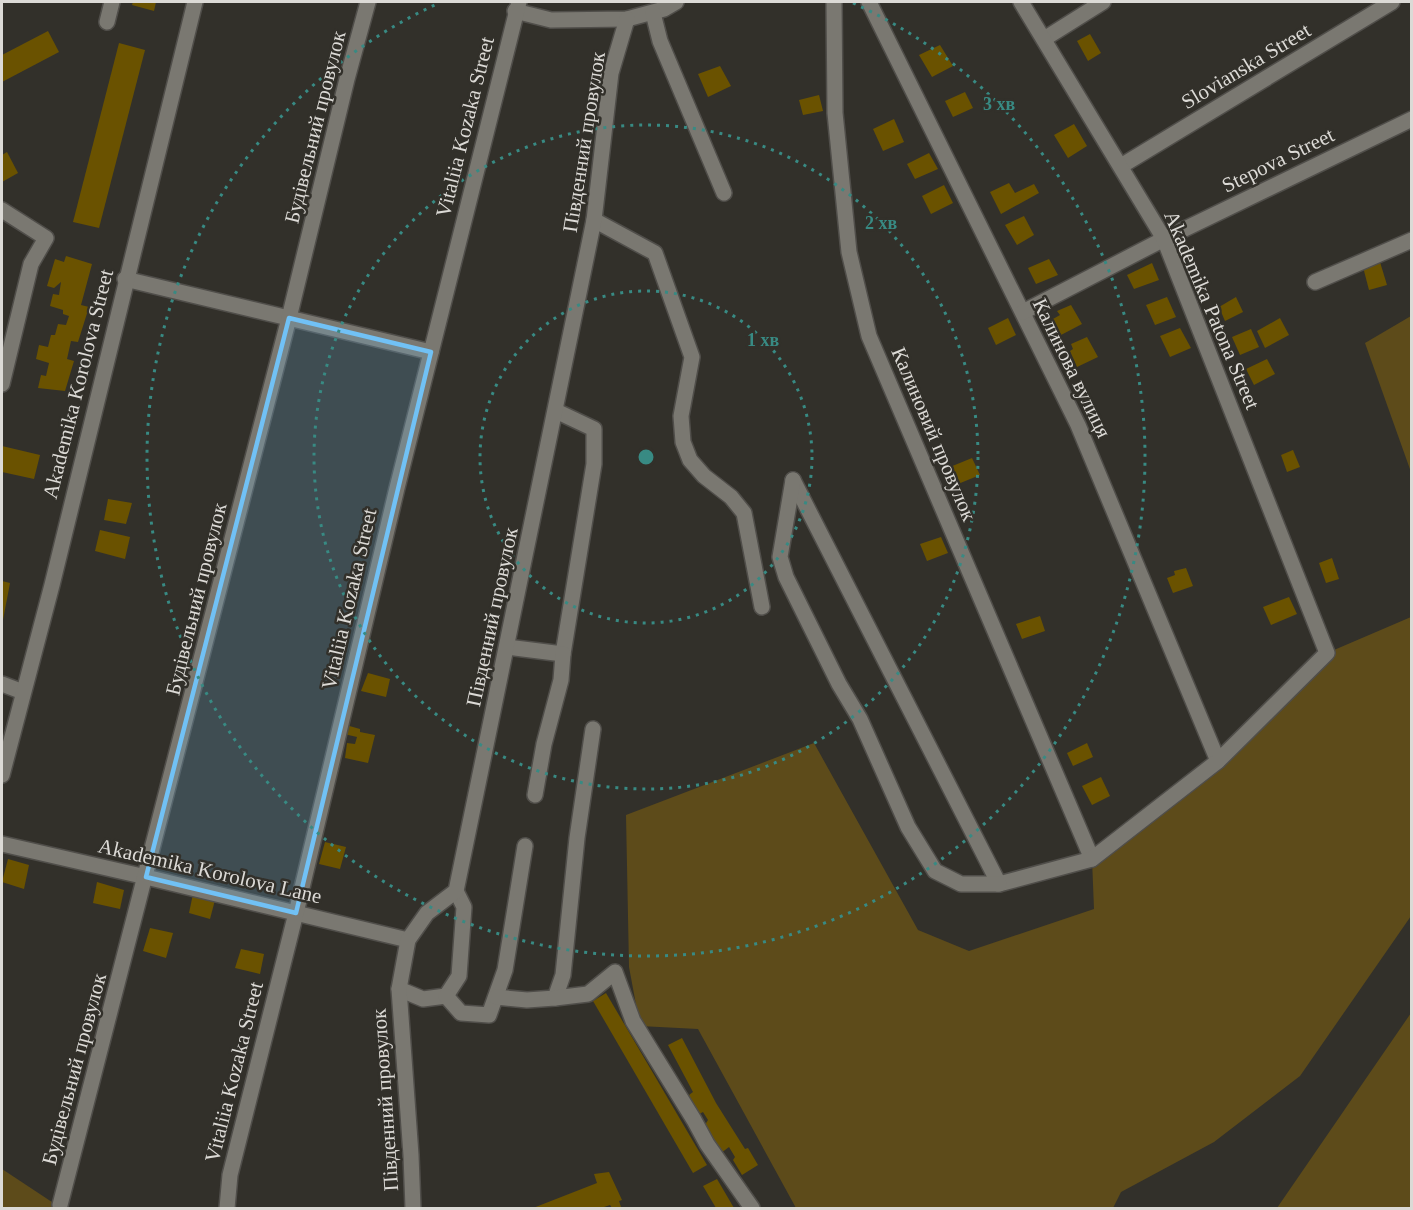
<svg xmlns="http://www.w3.org/2000/svg" width="1413" height="1210" viewBox="0 0 1413 1210" font-family="Georgia,serif">
  <style>
    .green { fill: #5d4b1a }
    .building { fill: #6a5200 }
    .lines { fill: none; stroke-linecap: round; stroke-linejoin: round }
    .minor-casing { stroke: #504e4a; stroke-width: 18 }
    .minor { stroke: #7a7871; stroke-width: 15 }
    .marked { fill: #71c1f5; fill-opacity: 0.2; stroke: #71c1f5; stroke-width: 4.5; stroke-linejoin: round }
    .ring { fill: none; stroke: #388a83; stroke-width: 3; stroke-dasharray: 3 6 }
    .labels { text-anchor: middle; dominant-baseline: central; stroke-width: 5; stroke-linejoin: round; paint-order: stroke }
    .street-label { font-size: 21px; fill: #dcdad6; stroke: #32302a }
    .centre { fill: #388a83; stroke: #32302a; stroke-width: 3 }
    .ring-label { font-size: 18px; text-anchor: middle; font-weight: bold; fill: #388a83; stroke: #32302a; stroke-width: 5; stroke-linejoin: round; paint-order: stroke }
  </style>
  <rect width="100%" height="100%" fill="#32302a"/>
  <g class="green">
    <path d="M1411,316V472L1365,343Z"/>
    <path d="M1411,617V916L1300,1076L1214,1142L1121,1192L1113,1208H796L698,1029L640,1026L629,967L626,815L814,743L918,930L969,951L1094,909L1092,859L1218,761L1327,653Z"/>
    <path d="M1411,1013V1208H1277Z"/>
    <path d="M2,1169L61,1208H2Z"/>
  </g>
  <g class="building">
    <path d="M133,2H156L154,11L132,5Z"/>
    <path d="M48,31L59,52L2,82V55Z"/>
    <path d="M1090,34L1101,53L1088,61L1077,41Z"/>
    <path d="M119,43L145,50L99,228L73,222Z"/>
    <path d="M940,45L953,66L932,77L919,55Z"/>
    <path d="M720,66L731,86L708,97L698,74Z"/>
    <path d="M965,92L973,108L953,117L945,101Z"/>
    <path d="M819,95L823,111L803,115L799,100Z"/>
    <path d="M894,119L904,142L883,151L873,129Z"/>
    <path d="M1074,124L1087,146L1068,158L1054,135Z"/>
    <path d="M7,152L18,173L2,182V155Z"/>
    <path d="M929,153L938,169L915,179L907,164Z"/>
    <path d="M1009,183L1015,193L1034,184L1039,193L1001,214L990,192Z"/>
    <path d="M944,185L953,203L931,214L922,196Z"/>
    <path d="M1024,216L1034,235L1017,245L1005,225Z"/>
    <path d="M66,256L92,264L81,305L89,307L78,342L71,341L67,359L74,361L65,391L38,388L41,375L46,376L49,363L36,359L39,345L48,347L51,335H55L58,324L66,325L69,316L63,314V310L50,306L53,294L59,295L61,282L54,288L47,286L55,259L64,262Z"/>
    <path d="M1049,259L1058,275L1036,284L1028,268Z"/>
    <path d="M1380,262L1387,285L1369,290L1363,267Z"/>
    <path d="M1152,263L1159,280L1134,289L1127,275Z"/>
    <path d="M1167,297L1176,317L1155,325L1146,305Z"/>
    <path d="M1236,297L1243,312L1225,321L1219,307Z"/>
    <path d="M1071,305L1082,324L1061,335L1053,319L1060,315L1057,311Z"/>
    <path d="M1008,318L1016,335L996,345L988,328Z"/>
    <path d="M1280,318L1289,335L1265,348L1257,331Z"/>
    <path d="M1180,328L1191,348L1170,357L1160,336Z"/>
    <path d="M1251,329L1259,347L1240,355L1232,337Z"/>
    <path d="M1087,337L1098,357L1077,367L1070,351L1073,349L1071,344Z"/>
    <path d="M1267,359L1275,374L1254,385L1246,369Z"/>
    <path d="M2,446L40,455L34,479L2,472Z"/>
    <path d="M1293,450L1300,467L1287,472L1281,455Z"/>
    <path d="M972,458L980,475L958,484L950,467Z"/>
    <path d="M108,499L132,503L126,524L104,520Z"/>
    <path d="M100,530L130,537L125,559L95,551Z"/>
    <path d="M941,537L948,553L927,561L920,544Z"/>
    <path d="M1332,558L1339,579L1326,583L1319,563Z"/>
    <path d="M1186,568L1193,586L1173,593L1167,578L1175,575L1174,571Z"/>
    <path d="M2,581L10,583L3,620H2Z"/>
    <path d="M1289,597L1297,614L1271,625L1263,607Z"/>
    <path d="M1040,616L1045,631L1022,639L1016,624Z"/>
    <path d="M368,673L390,679L386,697L361,691Z"/>
    <path d="M346,725L360,729V732L375,735L368,763L345,758L347,743L355,744L357,737L344,734Z"/>
    <path d="M1087,743L1093,757L1073,766L1067,753Z"/>
    <path d="M1101,777L1110,796L1092,805L1082,786Z"/>
    <path d="M325,842L346,847L340,869L319,864Z"/>
    <path d="M8,859L29,865L24,889L2,882Z"/>
    <path d="M97,882L124,890L120,909L93,903Z"/>
    <path d="M193,894L215,900L210,919L189,913Z"/>
    <path d="M150,928L173,933L166,958L143,951Z"/>
    <path d="M241,949L264,954L260,974L235,968Z"/>
    <path d="M606,993L707,1165L693,1173L593,1001Z"/>
    <path d="M682,1038L716,1103L745,1149L748,1148L758,1165L742,1175L733,1160L735,1157L729,1147L721,1153L703,1128L708,1120L703,1112L699,1114L689,1095L693,1092L668,1045Z"/>
    <path d="M609,1172L622,1200L619,1201L621,1207L612,1208L610,1205L601,1208H533L597,1183L594,1174Z"/>
    <path d="M717,1179L734,1208H716L703,1186Z"/>
  </g>
  <g class="lines">
    <g class="minor-casing">
      <g id="minor">
        <path d="M834,2L835,113L849,252L869,336L1092,859"/>
        <path d="M869,2L1078,425L1218,761"/>
        <path d="M515,11L551,20L627,19L664,9L676,2"/>
        <path d="M653,13L660,41L724,193"/>
        <path d="M107,22L112,2"/>
        <path d="M1044,39L1103,2"/>
        <path d="M1121,166L1392,2"/>
        <path d="M2,210L46,238L31,264L2,384"/>
        <path d="M594,220L655,253L692,357L681,416L683,442L690,460L704,476L731,497L744,513L762,607"/>
        <path d="M125,279L431,352"/>
        <path d="M1315,282L1412,240"/>
        <path d="M1023,312L1164,239L1412,119"/>
        <path d="M793,480L999,884L1092,859L1218,761L1327,653L1164,239L1021,2"/>
        <path d="M793,480L780,557L786,577L839,684L860,719L908,827L935,871L961,884H999"/>
        <path d="M507,647L563,654L594,464V429L556,411"/>
        <path d="M2,684L23,692"/>
        <path d="M2,775L52,585L195,2"/>
        <path d="M535,795L544,744L561,680L563,654"/>
        <path d="M2,844L146,877L408,940"/>
        <path d="M399,989L423,999L446,996L459,976L464,907L456,891"/>
        <path d="M446,996L461,1013L489,1015L505,970L525,846"/>
        <path d="M496,997L527,1000L555,998L563,975L577,838L593,729"/>
        <path d="M555,998L588,994L615,972L633,1021L694,1120L707,1144L752,1208"/>
        <path d="M60,1205L289,318L347,79L368,2"/>
        <path d="M227,1208L230,1175L296,913L397,488L519,2"/>
        <path d="M413,1208L411,1155L399,989L408,940L427,913L456,891L594,220L611,73L627,19"/>
      </g>
    </g>
    <use href="#minor" class="minor"/>
  </g>
  <path class="marked" d="M289,318L431,352L296,913L146,877Z"/>
  <g class="ring">
    <circle cx="646" cy="457" r="166"/>
    <circle cx="646" cy="457" r="332"/>
    <path d="M853 3A499 499 0 1 1 439 3"/>
  </g>
  <g class="labels">
    <g class="street-label">
      <text transform="translate(1246 66) rotate(-31)">Slovianska Street</text>
      <text transform="translate(315 127) rotate(-76)">Будівельний провулок</text>
      <text transform="translate(465 127) rotate(-76)">Vitaliia Kozaka Street</text>
      <text transform="translate(584 142) rotate(-81)">Південний провулок</text>
      <text transform="translate(1278 160) rotate(-26)">Stepova Street</text>
      <text transform="translate(1212 310) rotate(67)">Akademika Patona Street</text>
      <text transform="translate(1072 368) rotate(64)">Калинова вулиця</text>
      <text transform="translate(78 384) rotate(-76)">Akademika Korolova Street</text>
      <text transform="translate(934 434) rotate(67)">Калиновий провулок</text>
      <text transform="translate(196 599) rotate(-76)">Будівельний провулок</text>
      <text transform="translate(349 599) rotate(-77)">Vitaliia Kozaka Street</text>
      <text transform="translate(492 617) rotate(-78)">Південний провулок</text>
      <text transform="translate(210 871) rotate(13)">Akademika Korolova Lane</text>
      <text transform="translate(74 1069) rotate(-75)">Будівельний провулок</text>
      <text transform="translate(234 1072) rotate(-76)">Vitaliia Kozaka Street</text>
      <text transform="translate(385 1100) rotate(-94)">Південний провулок</text>
    </g>
  </g>
  <circle cx="646" cy="457" r="9" class="centre"/>
  <g class="ring-label">
    <text x="999" y="110">3 хв</text>
    <text x="881" y="229">2 хв</text>
    <text x="763" y="346">1 хв</text>
  </g>
  <rect width="1413" height="1210" fill="none" stroke="#dcdad6" stroke-width="6"/>
</svg>
